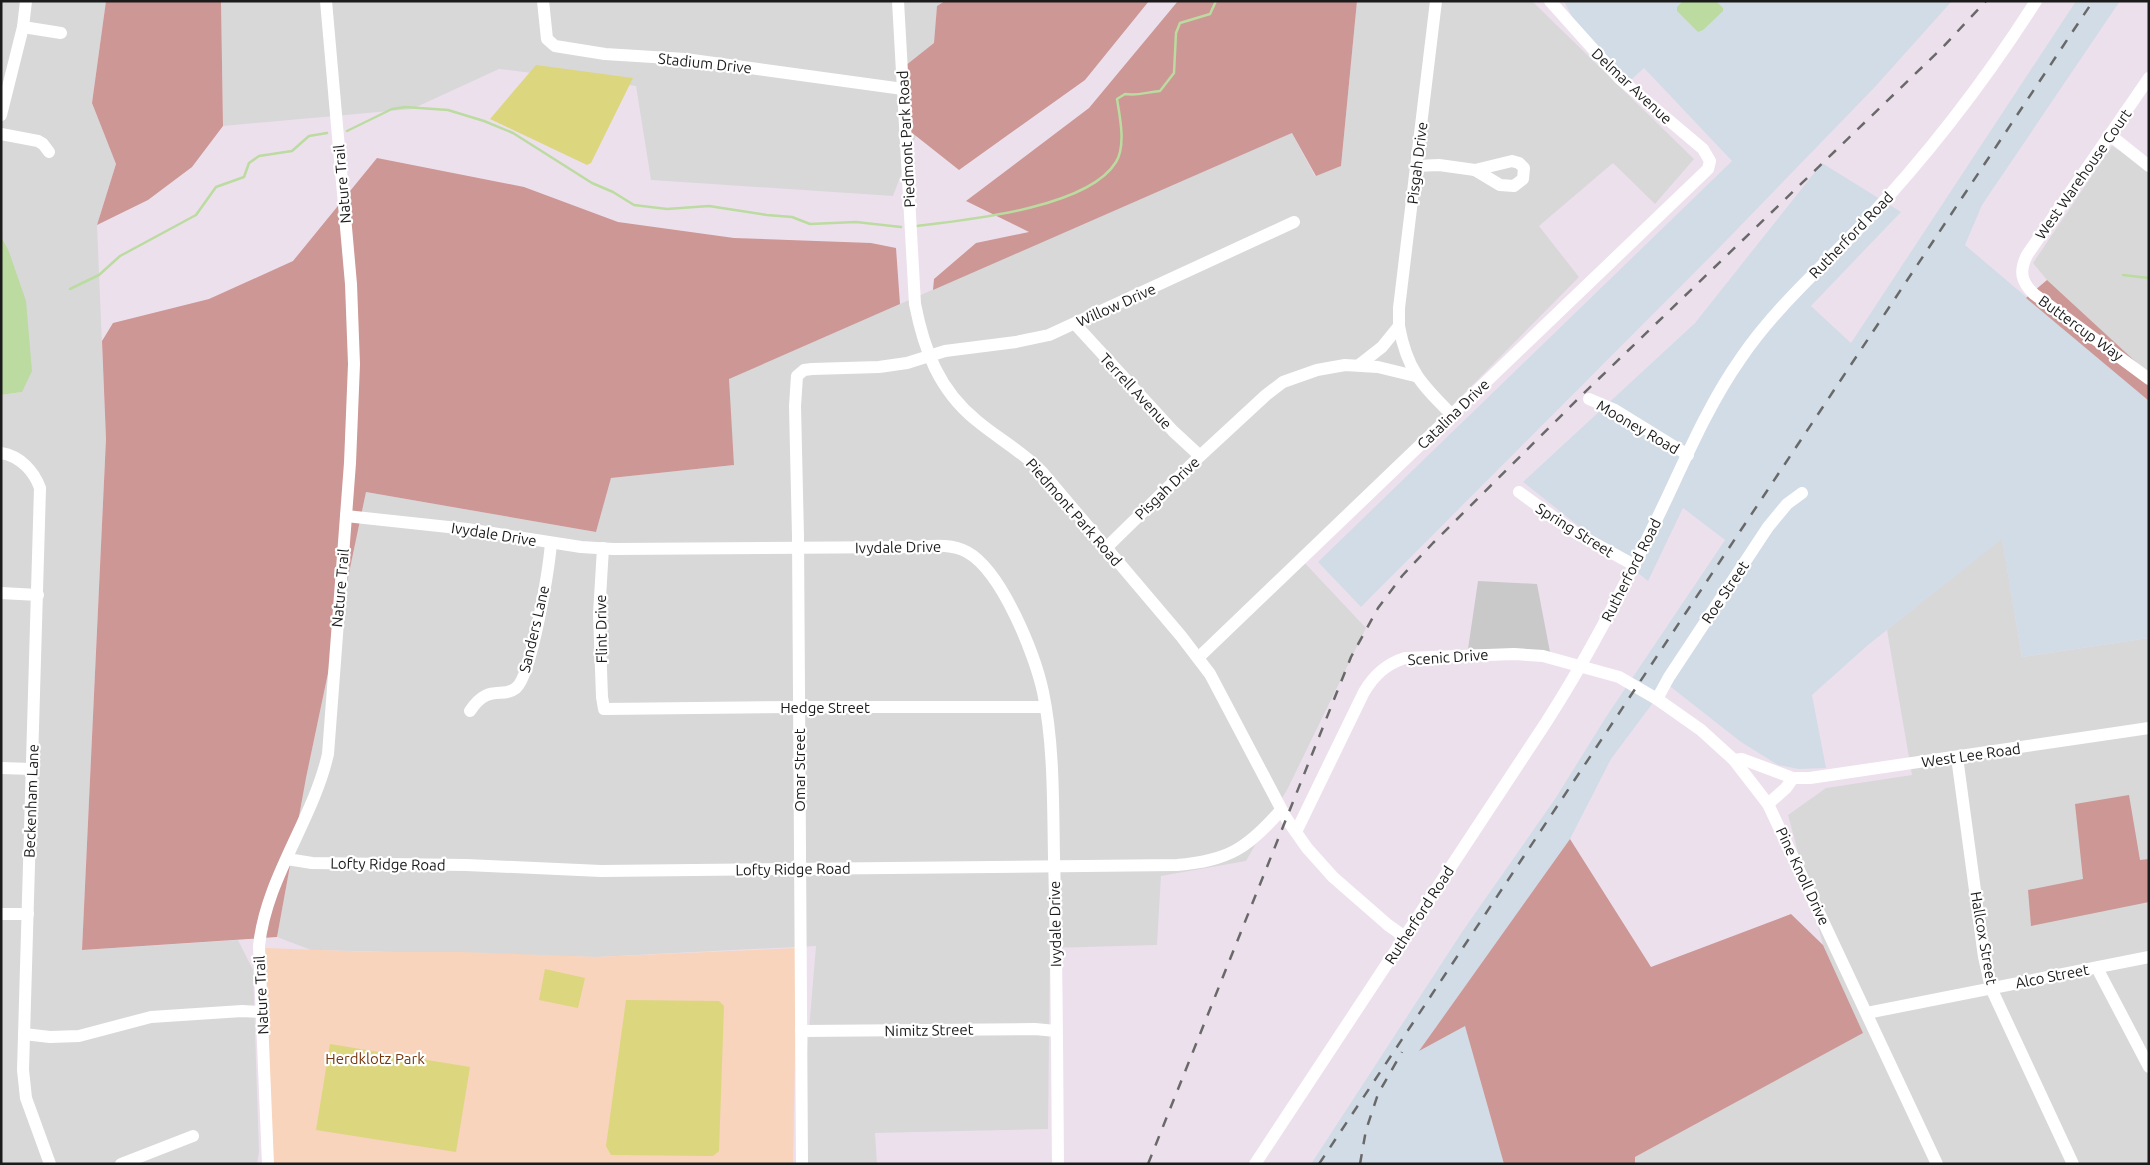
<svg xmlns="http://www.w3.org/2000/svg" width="2150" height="1165" viewBox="0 0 2150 1165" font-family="Ubuntu,sans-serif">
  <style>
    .residential { fill: #d8d8d9 }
    .industrial { fill: #d2dce6 }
    .religious { fill: #c9c9c9 }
    .forest { fill: #cc9795 }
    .park { fill: #f8d4bc }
    .pitch { fill: #dcd67e }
    .water { fill: #bbdba0 }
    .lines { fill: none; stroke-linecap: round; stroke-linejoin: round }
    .stream { stroke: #bbdba0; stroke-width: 2.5 }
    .minor { stroke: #fff; stroke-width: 12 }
    .rail { stroke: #696969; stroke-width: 2.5; stroke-dasharray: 10 10; stroke-linecap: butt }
    .labels { text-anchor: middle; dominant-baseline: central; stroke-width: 4.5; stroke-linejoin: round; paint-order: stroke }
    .street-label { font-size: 15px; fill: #1b1b1b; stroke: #fff }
    .park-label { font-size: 15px; fill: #76370c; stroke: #fff }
  </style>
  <rect width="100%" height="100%" fill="#ede0ed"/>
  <g class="residential">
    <path d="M1,1H106L92,103L116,164L97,225L106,439L82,950L238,940L253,970L259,1152L257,1164H1V395L22,392L8,249L1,237Z"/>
    <path d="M221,1H945L937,6L931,96L893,196L651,180L636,86L499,69L412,109L223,126Z"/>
    <path d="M1357,1H1532L1694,159L1655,204L1613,163L1539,226L1579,277L1301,559L1366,628L1288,788L1246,861L1161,876L1157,945L1050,948L1048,1129L875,1133L877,1164H808L805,1077L816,946L597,957L311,950L277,937L306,778L366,492L596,532L611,478L734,465L728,379L1292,133L1315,176L1341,166Z"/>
    <path d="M2112,146L2149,169V374L2047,280L2033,263Z"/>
    <path d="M2002,538L2022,657L2149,638V1164H1635V1157L1862,1033L1823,945L1788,815L1826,788L1912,775L1887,630Z"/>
  </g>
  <g class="industrial">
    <path d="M1564,1H1952L1874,88L1719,248L1361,607L1318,562L1732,161L1644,68L1631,80L1578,29Z"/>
    <path d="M2076,1H2120L1982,205L1965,245L2149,401V638L2022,657L2002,539L1868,645L1812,695L1826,768L1799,769L1778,765L1741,742L1667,684L1611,759L1570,839L1420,1050L1465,1025L1504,1164H1311L1462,932L1555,799L1606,717L1725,540L1683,508L1648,581L1523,482L1695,323L1822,163L1901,212L1811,306L1851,343Z"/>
  </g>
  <path class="religious" d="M1478,581L1537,584L1550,652L1468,649Z"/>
  <g class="forest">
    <path d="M106,1H221L223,126L192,167L148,200L97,225L116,164L92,103Z"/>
    <path d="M945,1H1149L1085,80L959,170L911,132L905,66L934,43L937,6Z"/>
    <path d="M1178,1H1357L1341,166L1316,176L1292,133L933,290L934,279L976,243L1029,232L966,201L1089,108Z"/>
    <path d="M377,158L524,187L618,222L734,238L871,243L896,248L900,304L729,379L734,465L611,478L596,532L366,492L306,778L277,937L82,950L106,439L102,341L113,323L209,299L293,261Z"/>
    <path d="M2047,280L2149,374V401L2026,298Z"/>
    <path d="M2129,795L2140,860L2149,859V902L2031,926L2028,890L2083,879L2075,804Z"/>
    <path d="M1570,839L1651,967L1791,914L1823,945L1863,1033L1635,1157V1164H1504L1465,1026L1419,1051Z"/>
  </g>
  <path class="park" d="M265,948L376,952H462L596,957L797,948L793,1164H272Z"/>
  <g class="pitch">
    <path d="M536,65L633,78L591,163L587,165L490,119Z"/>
    <path d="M545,969L585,978L578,1008L539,1000Z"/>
    <path d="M626,1000L719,1001L724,1006L719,1151L713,1156L611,1155L606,1146Z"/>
    <path d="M330,1044L470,1067L456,1152L316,1130Z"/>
  </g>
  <g class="water">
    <path d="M1683,1H1716L1723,8V11L1703,30L1698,32L1677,11V7Z"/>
    <path d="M1,237L8,249L26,301L32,371L22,392L1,395Z"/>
  </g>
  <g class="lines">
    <g class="stream">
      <path d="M347,131L392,109L405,107L448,110L484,121L513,133L592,183L613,192L634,205L667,209L709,206L767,215L792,217L810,224L856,222L901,227"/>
      <path d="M917,226C967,220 1088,208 1116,162C1126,146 1120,117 1117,99L1125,94C1139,96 1146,92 1160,91L1174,73L1176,33L1180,23L1210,14L1216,1"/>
      <path d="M2123,275L2149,278"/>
      <path d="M70,289L99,275L120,256L196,215L216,187L244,177L249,163L259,156L292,151L309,136L327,133"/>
    </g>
    <g class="minor">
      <path d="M543,1L547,39L555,46L605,54L685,59L903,89"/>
      <path d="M898,1L915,304C924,350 939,390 976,420C997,438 1022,451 1042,472L1181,636L1210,674L1286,818L1307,848L1333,877L1388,925L1405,937"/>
      <path d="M23,27L61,33"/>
      <path d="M2149,78L2027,255C2019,271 2021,282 2034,294L2149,379"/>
      <path d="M1,115L23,27L26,1"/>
      <path d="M1,134L38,141L43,144L49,152"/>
      <path d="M2110,135L2149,166"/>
      <path d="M1512,161L1519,163L1524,168L1523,179L1514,186L1500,185L1475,170Z"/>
      <path d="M1416,166L1439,165L1475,170"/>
      <path d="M1075,324L1173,431L1200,456"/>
      <path d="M1399,326C1407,370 1421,384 1452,415"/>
      <path d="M1359,365L1382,347L1399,326V308L1436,1"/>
      <path d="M1589,399L1615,410L1688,455"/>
      <path d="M1,453C20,456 34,471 40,488L23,1070L26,1098L50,1164"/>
      <path d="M1519,492L1574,532L1634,565"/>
      <path d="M346,516L467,529L581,547L613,549L908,547C927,547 949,542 967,552C1002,571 1035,655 1043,692C1054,744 1053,805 1054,858C1057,960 1057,1062 1058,1164"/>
      <path d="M603,548L599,614L602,697L604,709L798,707H1045"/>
      <path d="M1106,548L1200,456L1266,395L1283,382L1317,370L1345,365L1378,367L1415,376"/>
      <path d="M1,593L38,595"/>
      <path d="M1198,658L1708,169L1710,161L1703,149L1620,79L1550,1"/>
      <path d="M1657,699L1669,677L1768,527L1787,504L1802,493"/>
      <path d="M470,711C488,683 502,699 516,688C532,675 549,567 551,543"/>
      <path d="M1957,757L1984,957L1991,988L2073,1164"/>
      <path d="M1734,760L1742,759L1793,778H1810L2149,728"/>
      <path d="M1,768L32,769"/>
      <path d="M1768,804L1786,788L1793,778"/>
      <path d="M1296,832L1364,692C1374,675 1386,664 1405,658L1514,654L1543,656L1619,677L1657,699L1701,730L1734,760L1768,804L1937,1164"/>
      <path d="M287,859L312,863L466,865L601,871L1177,865C1228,861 1248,848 1281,810"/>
      <path d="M1,914H28"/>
      <path d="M2097,968L2149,1067"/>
      <path d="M1867,1013L2149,957"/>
      <path d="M801,1031L1035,1029L1056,1031"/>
      <path d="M24,1034L50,1037L79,1036L151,1017L242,1011L262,1012"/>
      <path d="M121,1164L193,1136"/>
      <path d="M268,1164L259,946C266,878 313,820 328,754L350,463L354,364L351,284L326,1"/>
      <path d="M802,1164L798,536L795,406L797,376L804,370L812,369L879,367L907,363L945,351L1016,342L1049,335L1294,222"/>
      <path d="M1255,1164L1545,724C1591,653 1629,578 1665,502C1688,453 1710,402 1741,358C1776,307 1821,268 1863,224C1928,155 1985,81 2036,1"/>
    </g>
    <g class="rail">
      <path d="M1148,1164L1351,657L1378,608L1402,576L1433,543L1583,394L1942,48L1986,1"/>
      <path d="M1319,1164L2093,1"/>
      <path d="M1360,1164L1366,1130L1378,1094L1402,1052"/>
    </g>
  </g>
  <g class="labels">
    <g class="street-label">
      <text transform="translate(705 63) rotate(6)">Stadium Drive</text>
      <text transform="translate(1632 86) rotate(43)">Delmar Avenue</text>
      <text transform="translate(906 139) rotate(-93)">Piedmont Park Road</text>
      <text transform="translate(1417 163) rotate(-83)">Pisgah Drive</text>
      <text transform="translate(2083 174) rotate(-55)">West Warehouse Court</text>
      <text transform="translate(342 184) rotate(-95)">Nature Trail</text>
      <text transform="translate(1851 235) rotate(-46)">Rutherford Road</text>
      <text transform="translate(1116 305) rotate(-24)">Willow Drive</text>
      <text transform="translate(2081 328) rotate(36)">Buttercup Way</text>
      <text transform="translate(1136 391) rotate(47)">Terrell Avenue</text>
      <text transform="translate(1453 414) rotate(-44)">Catalina Drive</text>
      <text transform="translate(1638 427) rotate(30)">Mooney Road</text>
      <text transform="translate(1167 488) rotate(-44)">Pisgah Drive</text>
      <text transform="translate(1074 512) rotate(49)">Piedmont Park Road</text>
      <text transform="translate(1575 530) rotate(32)">Spring Street</text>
      <text transform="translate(494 534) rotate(9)">Ivydale Drive</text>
      <text transform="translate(898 547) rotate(-1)">Ivydale Drive</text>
      <text transform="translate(1631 570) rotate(-63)">Rutherford Road</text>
      <text transform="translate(340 588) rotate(-85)">Nature Trail</text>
      <text transform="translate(1725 592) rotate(-56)">Roe Street</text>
      <text transform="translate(534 629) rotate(-77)">Sanders Lane</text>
      <text transform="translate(601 629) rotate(-91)">Flint Drive</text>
      <text transform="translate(1448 657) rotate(-4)">Scenic Drive</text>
      <text x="825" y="707">Hedge Street</text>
      <text transform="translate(1971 755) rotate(-8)">West Lee Road</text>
      <text transform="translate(799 770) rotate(-90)">Omar Street</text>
      <text transform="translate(31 801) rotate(-88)">Beckenham Lane</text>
      <text transform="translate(388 864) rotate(1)">Lofty Ridge Road</text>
      <text transform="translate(793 869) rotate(-1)">Lofty Ridge Road</text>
      <text transform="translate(1803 876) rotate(65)">Pine Knoll Drive</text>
      <text transform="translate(1419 915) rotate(-57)">Rutherford Road</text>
      <text transform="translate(1055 924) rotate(-91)">Ivydale Drive</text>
      <text transform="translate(1984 938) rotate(80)">Hallcox Street</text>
      <text transform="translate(2052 976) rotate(-11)">Alco Street</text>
      <text transform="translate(261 995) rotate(-93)">Nature Trail</text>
      <text transform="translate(929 1030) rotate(-1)">Nimitz Street</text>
    </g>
    <g class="park-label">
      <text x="375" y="1058">Herdklotz Park</text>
    </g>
  </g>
  <rect width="2150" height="1165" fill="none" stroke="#1b1b1b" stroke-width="5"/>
</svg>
